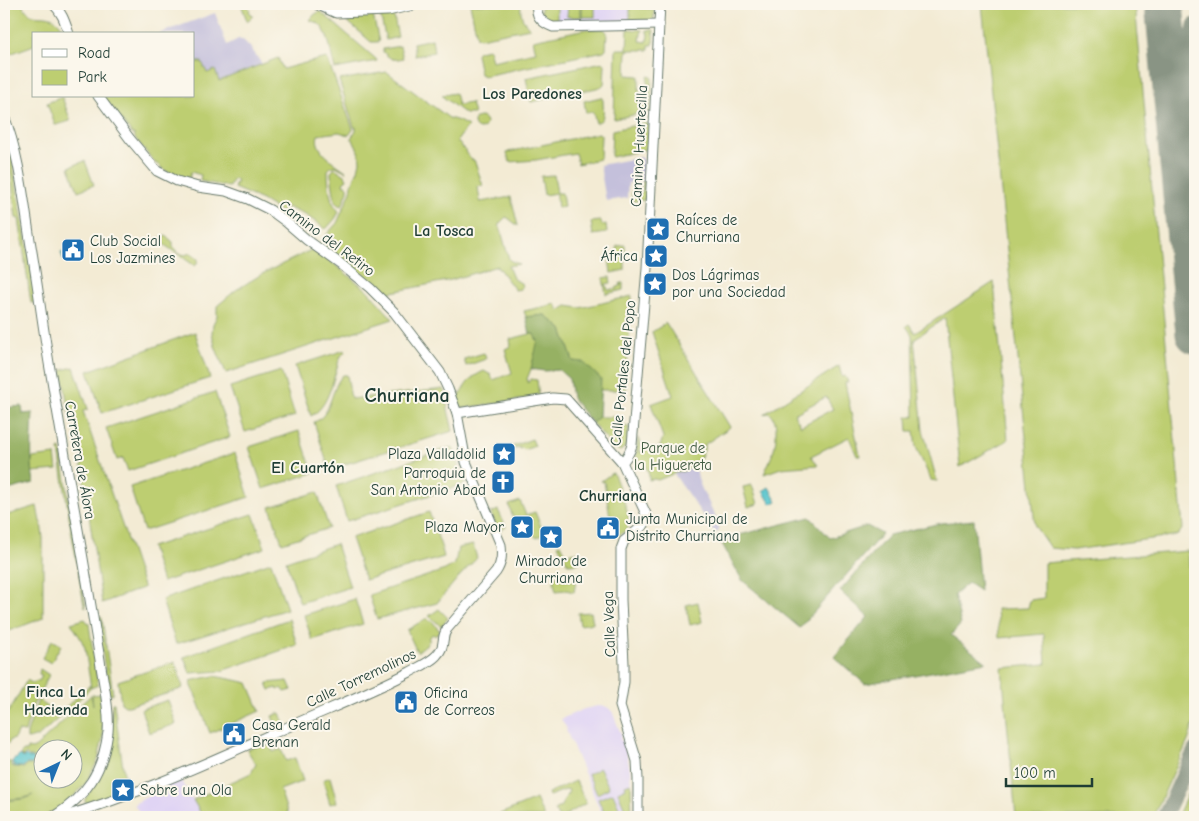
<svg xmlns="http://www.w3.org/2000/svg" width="1199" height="821" viewBox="0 0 1199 821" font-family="'Comic Neue',sans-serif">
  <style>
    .built { fill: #e0d4f4 }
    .industrial { fill: #c4c0db }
    .green { fill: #bdce71; stroke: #6e8652; fill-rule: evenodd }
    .forest { fill: #96b163; stroke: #5a774c }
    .water { fill: #58c5cd; stroke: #3c8180 }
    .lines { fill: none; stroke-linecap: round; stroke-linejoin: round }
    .taxiway { stroke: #899484; stroke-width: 15 }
    .runway { stroke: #899484; stroke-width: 39 }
    .secondary-casing { stroke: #697a6c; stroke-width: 11 }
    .secondary { stroke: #fff; stroke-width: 9 }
    .labels { text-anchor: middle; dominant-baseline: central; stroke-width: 4; stroke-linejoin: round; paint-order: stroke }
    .street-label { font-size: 15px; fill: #1f3d34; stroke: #fbf7ec }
    .poi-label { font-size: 15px; fill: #1f3d34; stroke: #fbf7ec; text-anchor: start }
    .park-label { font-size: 15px; fill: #3f5a40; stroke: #fbf7ec }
    .neighbourhood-label { font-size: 16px; font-weight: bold; fill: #1f3d34; stroke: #fbf7ec }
    .district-label { font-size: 20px; font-weight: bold; fill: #1f3d34; stroke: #fbf7ec }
  </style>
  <rect width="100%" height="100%" fill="#fbf7ec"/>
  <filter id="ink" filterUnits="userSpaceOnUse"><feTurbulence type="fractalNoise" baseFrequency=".02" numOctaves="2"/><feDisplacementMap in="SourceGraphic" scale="10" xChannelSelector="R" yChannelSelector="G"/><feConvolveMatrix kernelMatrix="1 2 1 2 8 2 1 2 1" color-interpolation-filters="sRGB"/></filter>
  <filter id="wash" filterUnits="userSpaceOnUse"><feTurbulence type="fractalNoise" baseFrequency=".0096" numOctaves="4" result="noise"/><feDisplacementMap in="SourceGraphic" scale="20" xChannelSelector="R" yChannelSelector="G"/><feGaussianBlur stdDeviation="1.12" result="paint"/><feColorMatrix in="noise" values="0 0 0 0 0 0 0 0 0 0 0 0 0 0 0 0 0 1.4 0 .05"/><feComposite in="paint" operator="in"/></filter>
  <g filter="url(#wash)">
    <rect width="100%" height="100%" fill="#f3ebd4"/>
    <g class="built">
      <path d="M541,4H654V18L650,22L552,21L540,8Z"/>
      <path d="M598,706L607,707L612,711L621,734L620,740L624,741L630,770L632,817H603L566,730L567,729L561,719L584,709Z"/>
      <path d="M180,779L203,817H142L134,804Z"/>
    </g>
    <g class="industrial">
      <path d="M215,13L227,45L238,39H242L250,47L262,64L219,81L207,73L202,62H194V34H158Z"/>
      <path d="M641,157L644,160L643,181L628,183L627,198L606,201L600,165Z"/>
      <path d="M694,467L696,468L698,478L701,487L719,524V531L715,533L674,474L680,471L681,472Z"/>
    </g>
    <g class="green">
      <path d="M15,4H22C33,25 46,8 59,23C62,26 64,30 65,34H34V45L4,56V9Z"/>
      <path d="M241,4H246L250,9L249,11L253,16L247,21Z"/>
      <path d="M470,4H521C520,14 522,21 530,28L480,38L477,37Z"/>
      <path d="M568,4H581V17H567Z"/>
      <rect x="582" y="4" width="13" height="13"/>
      <path d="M630,4H640V8L654,9V18L652,21L630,22Z"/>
      <path d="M982,4H1135L1183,528L1178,535L1074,550L1050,548L1035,526Z"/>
      <path d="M557,5V21H548L541,14V6Z"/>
      <path d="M320,11L376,59L377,61L335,69C331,57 330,35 321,26C319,23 314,22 310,20L314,15Z"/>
      <path d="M393,12L398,37L386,40L380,14Z"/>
      <path d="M373,15L379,42H371L346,20V17Z"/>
      <path d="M586,29H604L607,32L606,49L604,51L484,76L480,74L476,54L478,51L489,49L492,61L536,52L533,40Z"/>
      <path d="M628,29L642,30V32L641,33L640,41L647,42L648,33H647V30H654L653,45H649V50H627L626,75L639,76V91L647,92L648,76L652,77L650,110L648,112L614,119L616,49H627Z"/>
      <path d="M432,39L434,52L415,56L413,43Z"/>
      <path d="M400,46L403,58C392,61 391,59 383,52V49Z"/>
      <path d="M278,58L283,69L305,63L327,58L353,129L352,131L349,135L339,132L318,135C313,151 337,164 347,172L336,166L331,167L328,170C328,180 329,192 332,201C334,206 337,208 339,212L335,219L326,229L307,216L287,207L283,213L262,200L234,188L237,180L233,179L229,187L200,181L201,175L191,172L189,179C178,178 170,173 161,168V167L158,164H156L135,138L134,134H132L103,96H194V62H202L207,73L215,70L219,81Z"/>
      <path d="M603,62L605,64L604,84L601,87L531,102L526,78Z"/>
      <path d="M387,72L449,118L459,121L468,126L457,141L463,148L472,160H474C478,168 479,177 483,185L478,187L480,202L511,197L518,226L508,218L506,217L499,224L509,259L511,261L519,264L508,266L513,278L522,284L521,289L515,290L497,266L451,280L382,294L354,269L320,244L327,234L337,223L351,191L352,184L358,170L360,161L359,153L356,145L351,138L356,130V127H354L339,80Z"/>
      <path d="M455,93L458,105L471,103L474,114H465L443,97V95Z"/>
      <path d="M62,97L70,119V121L56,125H55L47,103Z"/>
      <path d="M601,97L603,100C603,108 606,121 596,123L593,112L586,113L584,101Z"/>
      <circle cx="480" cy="123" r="6"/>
      <path d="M647,123L649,125L648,148L647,149L612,157L611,156L612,130Z"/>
      <path d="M4,126L10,146L37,302L31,303L19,219L16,218C13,195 11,172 8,150C7,141 4,134 4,126Z"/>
      <path d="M599,133L601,135L600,158L599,159L578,164L575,153L536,160L510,162L507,154L508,152Z"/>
      <path d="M85,161L94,185L78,191L69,167Z"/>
      <path d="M334,169H336L345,175L347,179L344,181L343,184L348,186V191L342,206L338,204L335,201L331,175V172Z"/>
      <path d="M554,175L557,193H562L564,207L558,208L556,193L544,195L541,176Z"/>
      <path d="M643,181H647L646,200L632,201V192H643Z"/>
      <path d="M601,221L602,225L606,224L607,233L593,235L591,222Z"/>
      <path d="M166,236L173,242V247L177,252L176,253L156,239Z"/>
      <path d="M625,245V270L611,273L609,258L618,256L617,246Z"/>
      <path d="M311,250L329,260L367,290L393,319L226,373L215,346L212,333L213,324L217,316V306L236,290L262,274Z"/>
      <path d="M179,253L185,255L190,253L198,259V262L195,266L178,254Z"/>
      <path d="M610,277L611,283L606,284L608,290L617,289V287L621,286L620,283H623V290L606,294L603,278Z"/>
      <path d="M994,282L1008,440L960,467L945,318L914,339L923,430L937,481L931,480L916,447L914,431H908L907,417H914L912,335L906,326L909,324L915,333Z"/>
      <path d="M632,296L625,390H600V379L573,361L562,329L545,315L526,317L524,311L556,304L559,311L567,306L580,308Z"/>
      <path d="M666,323L730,427L704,445V450L702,454L698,463L695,465L694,467L681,472L680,471L658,480L654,479L649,480C650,468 642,464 636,456L638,438C642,442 642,447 639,452H644L647,449L660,447L663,437L651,404L673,396L652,332Z"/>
      <path d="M195,332L210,378L102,413L88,371Z"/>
      <path d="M530,334H534L539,340L531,369L527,379L528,383L531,379L537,380L539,397L464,408L460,407L457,400C466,385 467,379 484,371L491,375L493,380L512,373L505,349L511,346L510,339Z"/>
      <path d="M345,350V352C338,357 338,366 335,374C331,389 325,409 311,416L295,366Z"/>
      <path d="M484,353L486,359L466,366L464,359Z"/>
      <path d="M839,366L842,377L845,376L848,382L845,383L860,456H857L849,437L811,456L818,465L781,468L764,474C772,455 777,448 776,427C775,421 774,416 769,413L764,414ZM826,397L833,409L801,426L794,414Z"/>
      <path d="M74,367L88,409L83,411L143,586V588L102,603L77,433L75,424L69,413L62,370Z"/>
      <path d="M281,371L295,416L245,432L230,387Z"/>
      <path d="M343,375H347L351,399L444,389L447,396L445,397L453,431L329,469L314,422C332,416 330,388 343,375Z"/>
      <path d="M215,392L230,437L128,471L123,458L117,460L106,428Z"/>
      <path d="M599,417H623L622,426L629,427C628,436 630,447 620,451L614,448L592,423Z"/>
      <path d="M299,431L313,473L263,489L249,447Z"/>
      <path d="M532,439L535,446L524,450L522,448L520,449L519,447L509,451L508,448Z"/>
      <path d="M451,447L454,449L461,477L465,484L347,521L336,486Z"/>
      <path d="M61,449L86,608L84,605L71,530L59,450Z"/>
      <path d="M235,453L249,497L144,531L130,487Z"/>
      <path d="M55,455L57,470L32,472V458Z"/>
      <path d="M612,473L614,474C617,483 631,517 629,524C627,531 620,535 614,538L604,482L601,481Z"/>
      <path d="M752,485L758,504L748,507L743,487Z"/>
      <path d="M317,492L329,528L282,543L270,507Z"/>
      <path d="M520,501L526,515L535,512L544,534L536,538L531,529L527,519H521L514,522L509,505Z"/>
      <path d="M37,506L40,522H41L43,538V618L4,633V516Z"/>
      <path d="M498,510L506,527L498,531L491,513Z"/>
      <path d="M429,512L442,549L444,557L365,580L351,538Z"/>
      <path d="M253,514L265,548L162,582L151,547Z"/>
      <path d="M336,544L350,587L300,603L286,561Z"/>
      <path d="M561,544L566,554L578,552L579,563L568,564L558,545Z"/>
      <path d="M473,545L477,558L457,579L437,603L377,619L369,595L445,570L455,564L458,548Z"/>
      <path d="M1188,551L1195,640V720L1188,741L1153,817H1016L1002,668L1046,664L1044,634L999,638L997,609L1028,608L1030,600L1044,598V563Z"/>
      <path d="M271,562L287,609L176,644L162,600Z"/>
      <path d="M555,576H562L561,579L576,581L574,592L566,590L556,591L554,583Z"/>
      <path d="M355,599L363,624L312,640L304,615Z"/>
      <path d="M698,602L702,622L690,625L686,605Z"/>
      <path d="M439,609L448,618L441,626L429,616Z"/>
      <path d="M591,612L593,623L580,625L578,613Z"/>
      <path d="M97,617H101L102,619L113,694L109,695Z"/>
      <path d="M427,618L431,622L432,621L440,631L435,636L433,634L428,638L430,640L427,642L428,643L417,652L407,630Z"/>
      <path d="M85,619L89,624L98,685L91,688L85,648L81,639L71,623Z"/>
      <path d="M289,619L297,645L221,671L190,673L184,657Z"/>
      <path d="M52,640L61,645L51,663L42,658Z"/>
      <path d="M175,662L183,687L181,689L129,706H125L121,703L118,681Z"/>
      <path d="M40,669L49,675L33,705L25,732L18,731L14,739L10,740L9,743H4V720L27,680L32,683L40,680L42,675L39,674Z"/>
      <path d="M214,676L235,680L248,683L260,711L210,733L190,681Z"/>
      <path d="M288,681L292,690L285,692L282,688L278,690L277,688L270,690L267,683Z"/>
      <path d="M90,685V689L38,737C34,736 32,739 27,739V733L38,700L58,714Z"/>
      <path d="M100,694L103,716V737L98,760L86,783L72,798L53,812L42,817H4V801L24,799L33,795L24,798L4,800V760L5,762H11V765L14,767L24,768L26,765H33L35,763V760L33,757H29L26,754L23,757L20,754L24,751H27V748L32,749L36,747L91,695L93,705L92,695ZM42,748H72V778H42Z"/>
      <path d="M168,700L176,724L149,733L141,709Z"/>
      <path d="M112,703H114L124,775C126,781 130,786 127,791C115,796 98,806 85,802V799C91,789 98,780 103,769C111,749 111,725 112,703Z"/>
      <path d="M280,713L285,724L277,728L272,716Z"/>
      <path d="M268,741L273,752L281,749L286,761L295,758L303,781L280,790L289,817H203L193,800L251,773L256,764L247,750Z"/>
      <path d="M600,768L609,788L597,794L588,774Z"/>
      <path d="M330,777L337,802L330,804L323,780Z"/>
      <path d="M1195,778V817H1177Z"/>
      <path d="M576,781L586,803L563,817H558L555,810L561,806L569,791L568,789L549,796L548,793Z"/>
      <path d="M631,783L632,817H628L618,792L626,788L625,785Z"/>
      <path d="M613,793L623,817H606L598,799Z"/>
      <path d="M536,799L544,817H500V814Z"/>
    </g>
    <g class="forest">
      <path d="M545,315L562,329L573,361L583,362L601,379L599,417L592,423L572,398L569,379L559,370L544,371L531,369L538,340L536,339L534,334H530L526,317Z"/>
      <path d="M22,406L23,414L33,413C32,436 30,460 34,483L4,491V408Z"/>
      <path d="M810,517L830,538L867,526L882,534L800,628L742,580L720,540Z"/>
      <path d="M974,520L980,591L968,583L954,595L961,624L951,635L986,662L865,684L834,657L868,617L840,591L889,535L941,523Z"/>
    </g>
    <g class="water">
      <path d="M76,246L79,253L63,259L61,252Z"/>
      <path d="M769,487L777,501L771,504L763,491Z"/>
      <path d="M20,755L23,758L26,756L28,758H32L34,760V763L32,764H26L23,767L14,766L12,762L14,759H16Z"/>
    </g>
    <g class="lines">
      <g class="taxiway">
        <path d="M1177,144L1188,59L1195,25"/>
        <path d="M1164,817L1195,750"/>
      </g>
      <path class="runway" d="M1164,4L1195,334"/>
    </g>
  </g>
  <g filter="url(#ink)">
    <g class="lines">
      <g class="secondary-casing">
        <g id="secondary">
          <path d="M53,4C62,12 65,22 69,34"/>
          <path d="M316,4L336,13L388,11L418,4"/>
          <path d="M537,4C535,16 542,23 553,27L659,25"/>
          <path d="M4,116C20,156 24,204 31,246C38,287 43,328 50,369C57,411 65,454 72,496C82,551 91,605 100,660C103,682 110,709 108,732C103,771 87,796 53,817"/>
          <path d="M457,413L553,398L566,399L622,462L646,514L644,525L624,541L621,549V600L624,664V682L620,706L637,761L638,779V817"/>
          <path d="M622,462C628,457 630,452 632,445L647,268L660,4"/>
          <path d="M62,817C154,790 240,747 327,710C355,698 383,686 410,672C419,667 429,663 436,656C447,645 440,639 447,629L496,572C502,563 502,555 501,545L466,462L457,413L448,389L440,372L394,312L370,288L342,265L307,240L285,221L270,210L248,199L226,191L198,187L177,181L157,171L130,139L98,96"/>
        </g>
      </g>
      <use href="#secondary" class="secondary"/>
    </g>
  </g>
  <defs>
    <g id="sight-square" transform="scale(1.25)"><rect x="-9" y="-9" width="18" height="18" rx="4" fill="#1f6fb2" stroke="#fbf7ec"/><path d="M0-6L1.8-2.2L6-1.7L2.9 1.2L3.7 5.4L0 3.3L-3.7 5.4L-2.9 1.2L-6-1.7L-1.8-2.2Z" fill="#fff"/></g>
    <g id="civic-square" transform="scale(1.25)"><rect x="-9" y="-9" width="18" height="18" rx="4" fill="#1f6fb2" stroke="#fbf7ec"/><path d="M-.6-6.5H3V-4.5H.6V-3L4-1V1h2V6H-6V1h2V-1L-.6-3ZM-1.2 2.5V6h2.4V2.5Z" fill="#fff"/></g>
    <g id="church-square" transform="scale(1.25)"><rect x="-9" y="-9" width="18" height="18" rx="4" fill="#1f6fb2" stroke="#fbf7ec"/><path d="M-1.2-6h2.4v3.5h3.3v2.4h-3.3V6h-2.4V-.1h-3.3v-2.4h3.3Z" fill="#fff"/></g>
  </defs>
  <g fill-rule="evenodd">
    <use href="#sight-square" x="658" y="229"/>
    <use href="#civic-square" x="73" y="250"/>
    <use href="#sight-square" x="656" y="256"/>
    <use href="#sight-square" x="655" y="284"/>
    <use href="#sight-square" x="504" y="454"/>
    <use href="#church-square" x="503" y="482"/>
    <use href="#sight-square" x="522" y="527"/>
    <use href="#civic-square" x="608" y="528"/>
    <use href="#sight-square" x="551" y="537"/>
    <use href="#civic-square" x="406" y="702"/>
    <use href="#civic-square" x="234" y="734"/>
    <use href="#sight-square" x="123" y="790"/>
  </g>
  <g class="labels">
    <g class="street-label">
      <text transform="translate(639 146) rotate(-87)">Camino Huertecilla</text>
      <text transform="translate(327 238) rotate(37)">Camino del Retiro</text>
      <text transform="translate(623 373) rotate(-84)">Calle Portales del Popo</text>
      <text transform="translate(80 460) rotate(80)">Carretera de Álora</text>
      <text transform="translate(609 624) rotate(-92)">Calle Vega</text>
      <text transform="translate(361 678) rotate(-25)">Calle Torremolinos</text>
    </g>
    <g class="poi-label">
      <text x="676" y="220">Raíces de<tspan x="676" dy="17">Churriana</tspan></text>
      <text x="90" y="241">Club Social<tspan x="90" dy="17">Los Jazmines</tspan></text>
      <text x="638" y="256" text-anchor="end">África</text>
      <text x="672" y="275">Dos Lágrimas<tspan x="672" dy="17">por una Sociedad</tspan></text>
      <text x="486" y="454" text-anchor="end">Plaza Valladolid</text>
      <text x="486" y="473" text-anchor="end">Parroquia de<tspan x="486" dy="17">San Antonio Abad</tspan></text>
      <text x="626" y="519">Junta Municipal de<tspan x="626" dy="17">Distrito Churriana</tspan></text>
      <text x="504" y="527" text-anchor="end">Plaza Mayor</text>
      <text x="551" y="561" text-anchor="middle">Mirador de<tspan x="551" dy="17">Churriana</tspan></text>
      <text x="424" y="693">Oficina<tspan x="424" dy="17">de Correos</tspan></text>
      <text x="252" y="725">Casa Gerald<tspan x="252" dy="17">Brenan</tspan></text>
      <text x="140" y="790">Sobre una Ola</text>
    </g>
    <g class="park-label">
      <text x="673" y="448">Parque de<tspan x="673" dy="17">la Higuereta</tspan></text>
    </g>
    <g class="neighbourhood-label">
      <text x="532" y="94">Los Paredones</text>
      <text x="444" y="231">La Tosca</text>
      <text x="308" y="468">El Cuartón</text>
      <text x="613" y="496">Churriana</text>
      <text x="56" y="692">Finca La<tspan x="56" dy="18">Hacienda</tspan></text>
    </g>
    <g class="district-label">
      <text x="407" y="395">Churriana</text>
    </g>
  </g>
  <rect width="1199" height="821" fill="none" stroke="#fbf7ec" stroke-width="20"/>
  <rect x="32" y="32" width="162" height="65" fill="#fbf7ec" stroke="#a3ada2"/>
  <rect x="42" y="49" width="25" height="8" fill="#ffffff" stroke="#a3ada2"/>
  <text x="78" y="58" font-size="15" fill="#1f3d34">Road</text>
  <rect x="42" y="70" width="25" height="15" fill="#bdce71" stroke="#a3ada2"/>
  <text x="78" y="82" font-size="15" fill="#1f3d34">Park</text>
  <g transform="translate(58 764) rotate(43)"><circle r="24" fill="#fbf7ec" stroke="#a3ada2"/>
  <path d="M0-4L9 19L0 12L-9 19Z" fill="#1f6fb2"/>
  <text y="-8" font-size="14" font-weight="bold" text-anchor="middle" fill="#1f3d34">N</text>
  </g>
  <path d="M1006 778v8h86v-8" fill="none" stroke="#1f3d34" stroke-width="2.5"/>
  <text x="1014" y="778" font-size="15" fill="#1f3d34" stroke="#fbf7ec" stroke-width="4" paint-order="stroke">100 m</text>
</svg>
